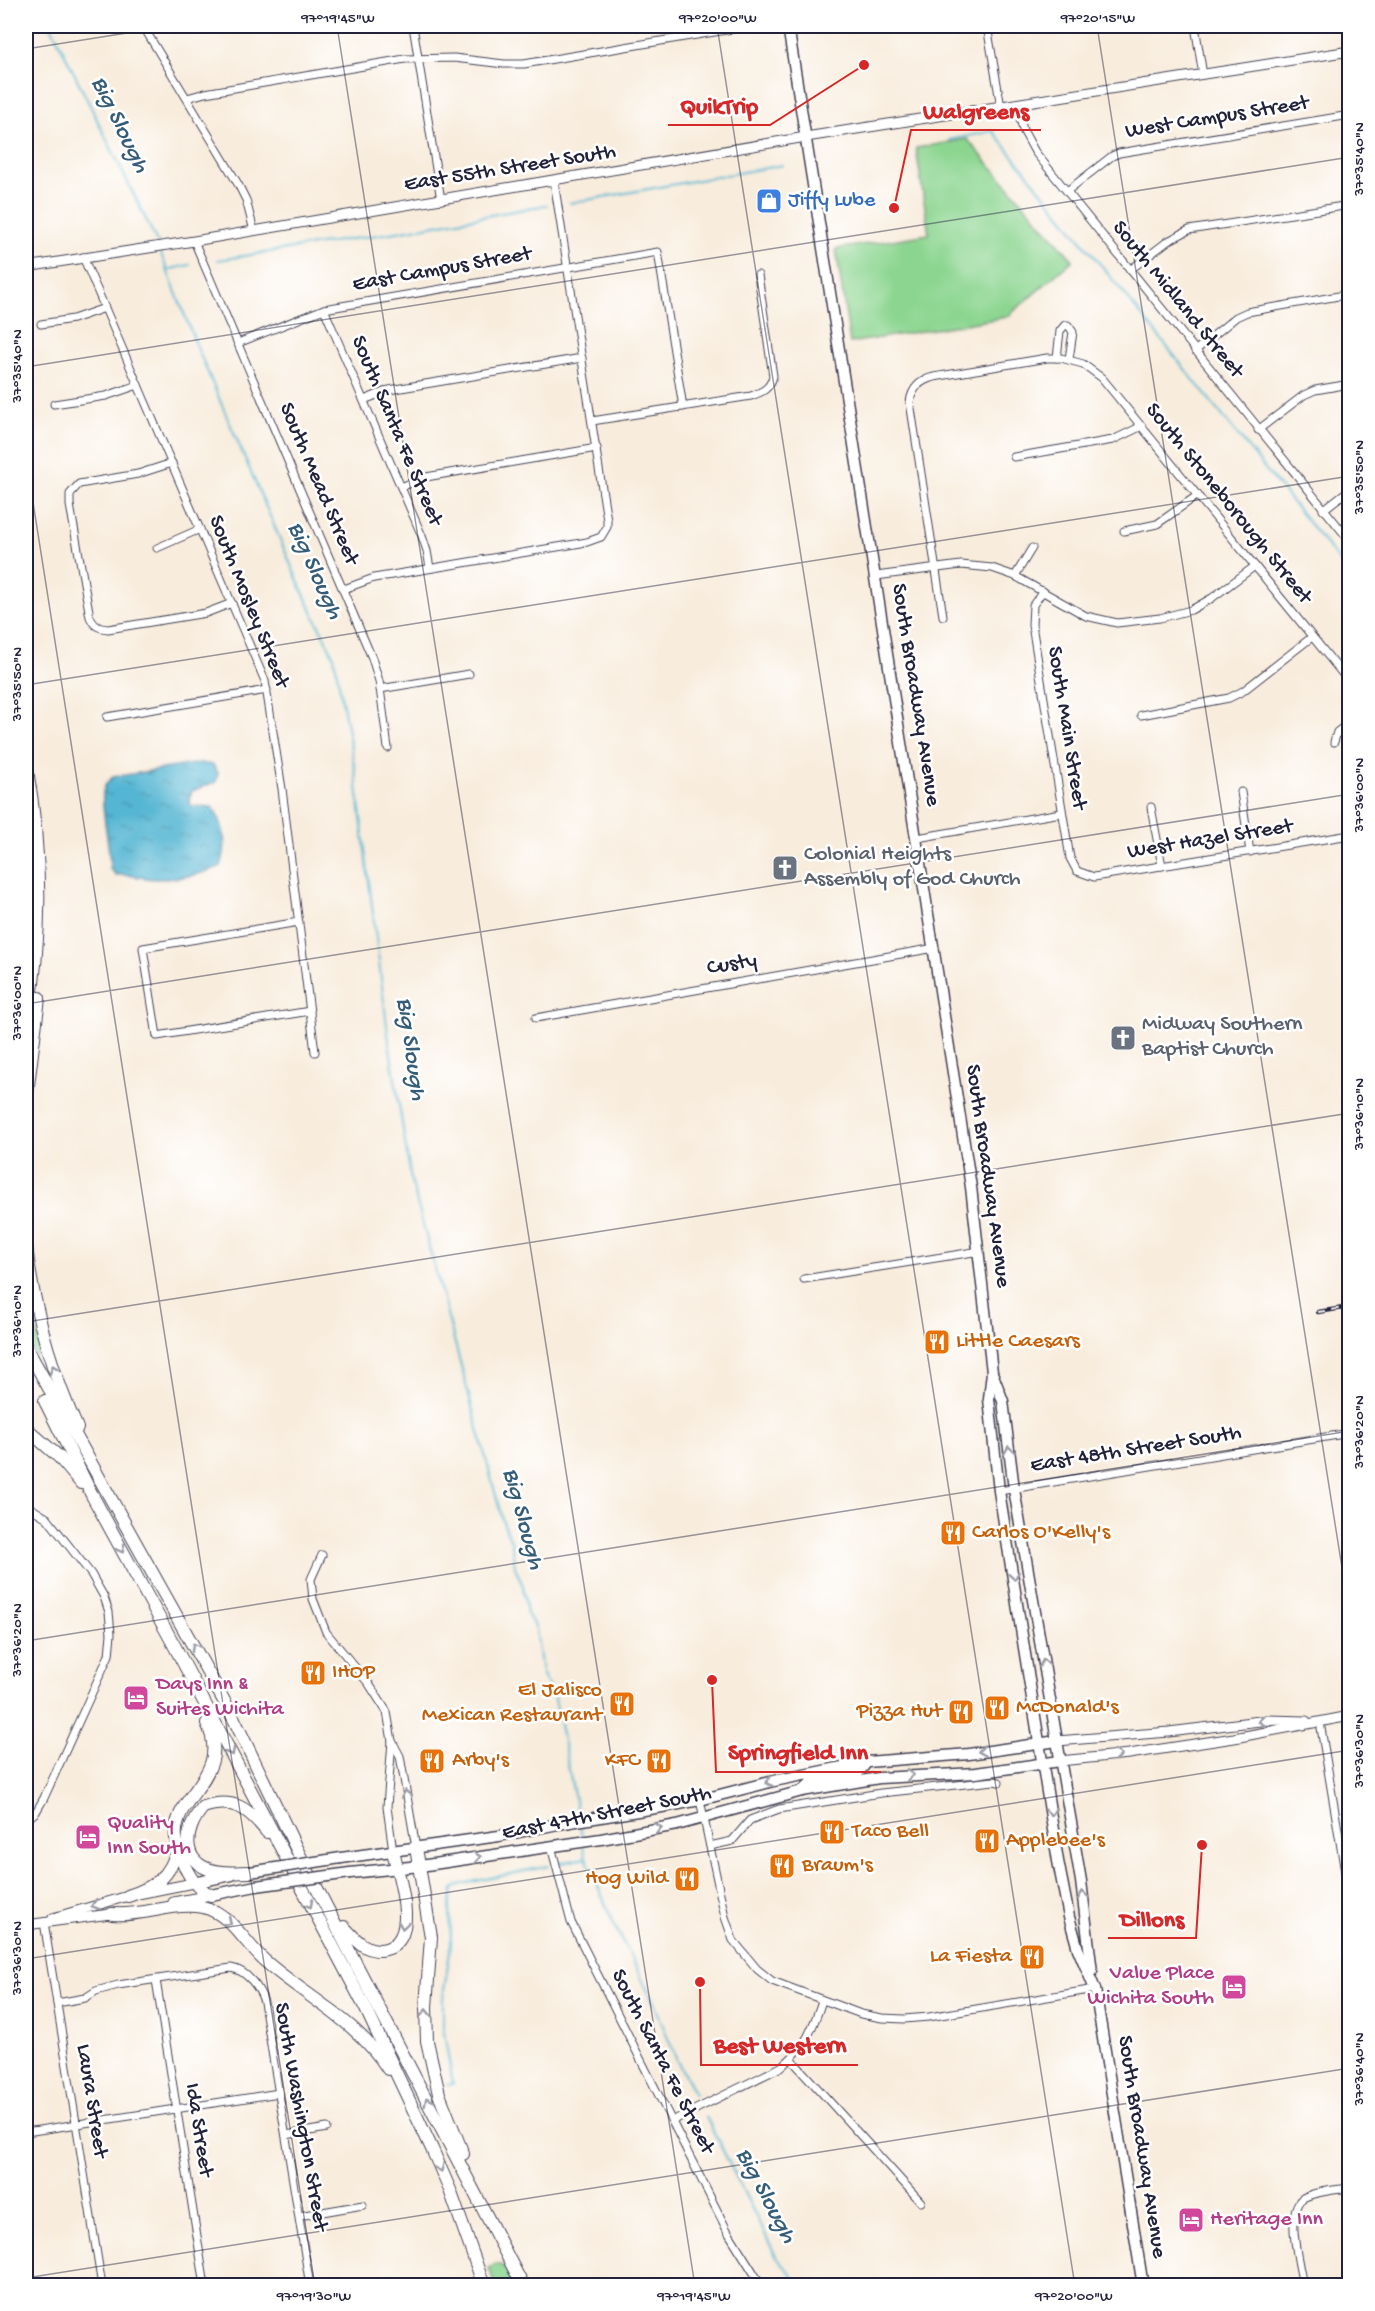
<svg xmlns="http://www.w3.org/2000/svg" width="1375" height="2311" viewBox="0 0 1375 2311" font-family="'Gochi Hand',sans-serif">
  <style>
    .grass { fill: #8cd590; stroke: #577c66; stroke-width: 1.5 }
    .water { fill: url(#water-ripples); stroke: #3b6c87; stroke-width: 1.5 }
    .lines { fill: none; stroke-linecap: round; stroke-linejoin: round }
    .stream { stroke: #54b6d3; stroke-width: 2 }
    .street-casing { stroke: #424053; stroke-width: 9 }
    .secondary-casing { stroke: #424053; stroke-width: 11 }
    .primary-casing { stroke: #424053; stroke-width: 13 }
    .highway-casing { stroke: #424053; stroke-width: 14 }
    .street { stroke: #fff; stroke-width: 7 }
    .secondary { stroke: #fff; stroke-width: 9 }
    .primary { stroke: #fff; stroke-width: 10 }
    .highway { stroke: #fff; stroke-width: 12 }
    .rail-casing { stroke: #22223b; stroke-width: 4.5 }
    .rail { stroke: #fff; stroke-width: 2; stroke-dasharray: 7; stroke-linecap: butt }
    .primary-bridge-casing { stroke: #424053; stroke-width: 13; stroke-linecap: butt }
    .primary-bridge { stroke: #fff; stroke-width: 10 }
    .oneway { stroke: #9c9ca7 }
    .ticks { fill: none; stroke: #22223b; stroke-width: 1.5; stroke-opacity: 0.45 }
    .labels { text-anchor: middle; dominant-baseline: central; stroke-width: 5; stroke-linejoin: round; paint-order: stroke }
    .street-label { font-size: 22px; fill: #22223b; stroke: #fff }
    .shop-label { font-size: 22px; fill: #366cbe; stroke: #fff; text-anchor: start }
    .worship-label { font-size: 22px; fill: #5b616d; stroke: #fff; text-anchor: start }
    .food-label { font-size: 22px; fill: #c56008; stroke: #fff; text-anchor: start }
    .hotel-label { font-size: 22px; fill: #b23c85; stroke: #fff; text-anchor: start }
    .water-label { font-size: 24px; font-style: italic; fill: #365d78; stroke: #fff }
    .leader { fill: none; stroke: #d62828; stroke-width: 2 }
    .callout-dot { fill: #d62828; stroke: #fff; stroke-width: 2 }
    .callout-label { font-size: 24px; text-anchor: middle; font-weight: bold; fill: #d62828; stroke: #fff; stroke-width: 5; stroke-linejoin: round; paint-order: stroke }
    .neatline { fill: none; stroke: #22223b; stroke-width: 2 }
    .ticks-label { font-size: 15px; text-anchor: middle; fill: #22223b }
  </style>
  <defs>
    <pattern id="water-ripples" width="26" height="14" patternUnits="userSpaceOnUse" patternTransform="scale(1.5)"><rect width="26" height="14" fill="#54b6d3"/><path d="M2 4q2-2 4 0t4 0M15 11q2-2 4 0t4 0" fill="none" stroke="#4594ac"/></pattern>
  </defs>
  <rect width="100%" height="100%" fill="#fff"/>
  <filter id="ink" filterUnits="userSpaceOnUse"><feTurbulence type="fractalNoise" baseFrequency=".0167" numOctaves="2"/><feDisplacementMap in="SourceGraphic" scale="12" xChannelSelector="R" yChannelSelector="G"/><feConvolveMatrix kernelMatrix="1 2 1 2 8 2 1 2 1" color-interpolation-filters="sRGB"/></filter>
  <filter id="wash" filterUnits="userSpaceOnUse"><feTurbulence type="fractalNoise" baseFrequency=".008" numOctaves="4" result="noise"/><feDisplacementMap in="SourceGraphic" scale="24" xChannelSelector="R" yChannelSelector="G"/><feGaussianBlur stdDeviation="1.35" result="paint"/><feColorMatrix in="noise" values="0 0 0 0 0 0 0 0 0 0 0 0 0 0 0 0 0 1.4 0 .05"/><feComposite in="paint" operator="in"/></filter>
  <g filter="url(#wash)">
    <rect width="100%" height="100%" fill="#f8ecdc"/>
    <g class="grass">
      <path d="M967,139L1073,260L1007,317L850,343L836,249L929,234L916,148Z"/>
      <path d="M26,1285L42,1353L36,1356L26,1336Z"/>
      <path d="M496,2264L503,2266L514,2285H495L489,2268Z"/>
    </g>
    <path class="water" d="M200,763L213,765L218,773L216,782L192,791L189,799L191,806L212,807C225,824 228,846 221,866C201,875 177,879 155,879C141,879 130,873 116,875L110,869C111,849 99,802 104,788C105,784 110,780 113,777Z"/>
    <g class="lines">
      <g class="stream">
        <path d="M51,26L158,244"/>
        <path d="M949,140L993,131L1350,574"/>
        <path d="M570,203L783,165"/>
        <path d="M159,249L199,352L301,588L334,657L355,770L389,1042L411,1180L503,1522L511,1541L515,1567L523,1586L527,1614L536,1629L542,1673L555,1699L578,1816"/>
        <path d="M218,260L397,232L547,205"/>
        <path d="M166,270L190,265"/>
        <path d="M580,1824L582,1839"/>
        <path d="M583,1845L585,1855L613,1922L654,2003L677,2061L695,2094"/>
        <path d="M560,1863L586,1858"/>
        <path d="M447,2085L453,2084L443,2027V1997L451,1945L450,1904L453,1889L462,1884L549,1866"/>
        <path d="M706,2117L775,2254L797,2282L803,2286"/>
      </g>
    </g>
  </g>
  <g filter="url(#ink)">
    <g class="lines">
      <g class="street-casing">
        <g id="street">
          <path d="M143,26L238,184L246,200L254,231"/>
          <path d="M413,26L441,200"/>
          <path d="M987,26L1001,107"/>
          <path d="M1195,26L1203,75"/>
          <path d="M187,98L205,93L405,59L454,58L504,64H524L750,26"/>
          <path d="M1017,105L1023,130L1035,152L1350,541"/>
          <path d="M1067,191L1112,156L1119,153L1350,115"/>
          <path d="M194,241L372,658L379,681L388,748"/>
          <path d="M83,257L265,681L282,789L315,1052"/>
          <path d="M1130,270L1168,241L1189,230L1350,205"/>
          <path d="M324,309L422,536L427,551L430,568"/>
          <path d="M41,324L73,319L105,308"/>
          <path d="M238,343L324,309L658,252L683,407"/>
          <path d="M1195,351L1236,317L1247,312L1350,294"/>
          <path d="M1057,358L1060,331L1065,325H1068L1073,332L1069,359"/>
          <path d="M364,400L389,390L582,358"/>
          <path d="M54,404L106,396L138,385"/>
          <path d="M592,421L751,396C762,392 770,389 773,376L758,275"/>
          <path d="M1258,430L1304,395L1315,390L1350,384"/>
          <path d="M1014,457L1113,440L1142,426"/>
          <path d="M172,463L138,474L79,484L70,494V505L90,617C94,626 98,628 108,629L206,613L232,603"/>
          <path d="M401,487L426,477L597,448"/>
          <path d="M1323,510L1350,489"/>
          <path d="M1124,531L1157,524L1198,495"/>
          <path d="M157,548L200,529"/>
          <path d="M876,576L961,565L992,568L1015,576L1086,616L1117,623L1160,618L1191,610L1212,598L1255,566"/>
          <path d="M1015,576L1032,548"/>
          <path d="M344,589L374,578L587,542L601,537L607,527V520L554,181"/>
          <path d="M1043,591L1033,605L1032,625L1070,858L1077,871L1094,877L1350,835"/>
          <path d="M943,616L910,402C912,388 921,380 934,377L1047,358H1061L1083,364L1102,378L1350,683"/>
          <path d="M380,689L469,674"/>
          <path d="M1141,715L1229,698L1243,691L1312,637"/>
          <path d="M107,717L267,690"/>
          <path d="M1334,742L1337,732L1350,722"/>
          <path d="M1241,792L1250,852"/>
          <path d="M1151,807L1162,866"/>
          <path d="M917,838L1061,813"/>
          <path d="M299,922L143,948L157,1036L310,1011"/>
          <path d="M536,1018L935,948"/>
          <path d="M804,1279L980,1251"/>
          <path d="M999,1491L1350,1433"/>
          <path d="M26,1505L47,1518L91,1574L104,1597L109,1612L111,1634L109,1655L44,1798L36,1812L26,1820"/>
          <path d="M322,1555L311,1579L313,1599L326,1632L369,1684L387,1712L392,1741L400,1756L416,1848"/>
          <path d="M1320,1722L1350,1902"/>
          <path d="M392,1741L387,1807L393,1851"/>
          <path d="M700,1800L725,1917L733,1940L757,1969L772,1981L861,2014L882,2018L904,2019L929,2017L1095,1989"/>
          <path d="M551,1846L571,1922L728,2232L762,2286"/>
          <path d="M710,1846L732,1841L750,1820L779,1809L881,1793L994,1781L999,1782"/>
          <path d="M44,1922L102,2286"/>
          <path d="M156,1980L205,2286"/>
          <path d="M57,2003L85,1998L96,1991L118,1985L231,1968C246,1970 260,1988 264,2002L310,2286"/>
          <path d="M791,2059L921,2202"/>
          <path d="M672,2121L781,2067C806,2047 812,2030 822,2001"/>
          <path d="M26,2132L279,2093"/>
          <path d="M286,2135L327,2128"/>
          <path d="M299,2216L363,2205"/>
          <path d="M385,2286L390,2285"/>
          <path d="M1303,2286C1300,2267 1284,2210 1303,2198C1316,2191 1335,2190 1350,2188"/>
        </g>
      </g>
      <g class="secondary-casing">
        <g id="secondary">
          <path d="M26,267L194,241L806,137L1350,51"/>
          <path d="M1057,1741L1169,1732L1268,1720L1306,1721"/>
          <path d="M1060,1761L1129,1754L1234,1738L1350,1716"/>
          <path d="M173,1902L211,1895"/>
          <path d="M53,1918L128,1896L193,1883"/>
          <path d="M26,1925L118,1913"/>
        </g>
      </g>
      <g class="primary-casing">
        <g id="primary">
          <path d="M788,26L971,1187L992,1372L989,1399L999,1491L1058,1861L1069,1917L1078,1949L1095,1989L1143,2286"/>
          <path d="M993,1375L1003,1401L1014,1489L1081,1881L1092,1972"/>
          <path d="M802,1791L813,1781L859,1772L867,1762"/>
          <path d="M341,1858L499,1836L558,1824L668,1806L700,1800L774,1781L867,1762L969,1754L1057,1741"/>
          <path d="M350,1873L420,1866L601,1839L677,1825L802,1791L879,1778L976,1773L1060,1761"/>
          <path d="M193,1883L232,1875"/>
          <path d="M211,1895L256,1886"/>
        </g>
      </g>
      <g class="highway-casing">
        <g id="highway">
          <path d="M26,764C42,852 43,939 26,1027"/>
          <path d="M26,873V925"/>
          <path d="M26,1101L39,998"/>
          <path d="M26,1247C34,1310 51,1370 77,1428"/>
          <path d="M26,1347L233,1717L298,1852L523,2286"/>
          <path d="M45,1401L93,1497L174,1645L366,2009L432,2149L450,2190L484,2286"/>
          <path d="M26,1428L59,1457L81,1483"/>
          <path d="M207,1723C233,1778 172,1794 176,1838C177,1847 181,1856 184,1865C191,1879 196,1888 211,1895"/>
          <path d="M416,1848L431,1937L426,2007L427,2041L439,2094L463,2154"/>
          <path d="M250,1872C241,1872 231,1873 222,1872C181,1868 181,1833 203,1807C234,1797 248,1808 267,1832"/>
          <path d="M128,1896C156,1887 170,1877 178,1848"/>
          <path d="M112,1914C142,1917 177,1901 203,1907C232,1914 244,1943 265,1961C306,1997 358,2021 388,2069"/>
          <path d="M344,1927C356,1940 367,1954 386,1949C421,1939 398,1876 393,1851"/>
        </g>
      </g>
      <use href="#street" class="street"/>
      <use href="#secondary" class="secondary"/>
      <use href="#primary" class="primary"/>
      <use href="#highway" class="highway"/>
      <g class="rail-casing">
        <path id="rail" d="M1318,1312L1350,1307"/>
      </g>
      <use href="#rail" class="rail"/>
      <g class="primary-bridge-casing">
        <g id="primary-bridge">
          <path d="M250,1872L341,1858"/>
          <path d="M256,1886L350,1873"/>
        </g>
      </g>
      <use href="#primary-bridge" class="primary-bridge"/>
    </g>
    <defs><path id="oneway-chevron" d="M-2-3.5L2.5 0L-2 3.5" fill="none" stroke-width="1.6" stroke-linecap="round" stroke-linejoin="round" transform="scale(1.5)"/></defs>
    <g class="oneway">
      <use href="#oneway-chevron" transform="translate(54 1369) rotate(-109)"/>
      <use href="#oneway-chevron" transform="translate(1009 1450) rotate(-98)"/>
      <use href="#oneway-chevron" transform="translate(121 1549) rotate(61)"/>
      <use href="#oneway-chevron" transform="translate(1014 1576) rotate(80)"/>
      <use href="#oneway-chevron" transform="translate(195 1647) rotate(-119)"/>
      <use href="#oneway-chevron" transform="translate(1044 1663) rotate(-100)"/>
      <use href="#oneway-chevron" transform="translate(1262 1721) rotate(174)"/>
      <use href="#oneway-chevron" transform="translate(982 1751) rotate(171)"/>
      <use href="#oneway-chevron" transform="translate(231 1752) rotate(62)"/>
      <use href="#oneway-chevron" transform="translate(1118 1755) rotate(-6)"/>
      <use href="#oneway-chevron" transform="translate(910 1775) rotate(-4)"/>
      <use href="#oneway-chevron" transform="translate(769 1782) rotate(166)"/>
      <use href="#oneway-chevron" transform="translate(406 1794) rotate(-99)"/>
      <use href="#oneway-chevron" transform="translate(1051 1812) rotate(82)"/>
      <use href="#oneway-chevron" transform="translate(658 1828) rotate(-11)"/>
      <use href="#oneway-chevron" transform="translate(477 1857) rotate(-8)"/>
      <use href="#oneway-chevron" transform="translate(1083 1895) rotate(-98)"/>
      <use href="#oneway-chevron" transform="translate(309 1904) rotate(62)"/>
      <use href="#oneway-chevron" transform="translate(95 1905) rotate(164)"/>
      <use href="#oneway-chevron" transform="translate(228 1922) rotate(40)"/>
      <use href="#oneway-chevron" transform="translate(403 1925) rotate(98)"/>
      <use href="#oneway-chevron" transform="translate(426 2013) rotate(-90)"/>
      <use href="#oneway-chevron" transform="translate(428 2101) rotate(-117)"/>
      <use href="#oneway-chevron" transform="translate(440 2168) rotate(67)"/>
    </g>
  </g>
  <path class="ticks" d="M337,26L695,2286M717,26L1075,2286M1097,26L1350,1618M26,49L171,26M26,367L1350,157M26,458L315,2286M26,685L1350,476M26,1004L1350,794M26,1322L1350,1113M26,1641L1350,1431M26,1959L1350,1750M26,2278L1350,2068"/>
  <defs>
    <g id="shop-square" transform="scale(1.35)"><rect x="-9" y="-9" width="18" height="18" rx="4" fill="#3f7fe0" stroke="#fff"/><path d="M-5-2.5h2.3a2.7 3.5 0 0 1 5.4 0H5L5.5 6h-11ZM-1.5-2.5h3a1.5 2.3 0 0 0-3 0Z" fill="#fff"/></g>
    <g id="church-square" transform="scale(1.35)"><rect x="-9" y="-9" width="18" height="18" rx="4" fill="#6b7280" stroke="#fff"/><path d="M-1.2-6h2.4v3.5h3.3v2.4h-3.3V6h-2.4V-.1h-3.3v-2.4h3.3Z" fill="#fff"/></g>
    <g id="restaurant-square" transform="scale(1.35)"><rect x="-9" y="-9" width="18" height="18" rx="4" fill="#e8710a" stroke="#fff"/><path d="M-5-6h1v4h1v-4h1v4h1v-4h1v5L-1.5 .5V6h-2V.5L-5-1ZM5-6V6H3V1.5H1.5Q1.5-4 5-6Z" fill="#fff"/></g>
    <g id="hotel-square" transform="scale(1.35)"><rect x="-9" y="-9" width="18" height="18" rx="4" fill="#d1479c" stroke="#fff"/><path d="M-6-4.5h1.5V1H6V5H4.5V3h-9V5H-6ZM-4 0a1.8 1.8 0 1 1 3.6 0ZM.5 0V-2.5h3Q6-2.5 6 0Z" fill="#fff"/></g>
  </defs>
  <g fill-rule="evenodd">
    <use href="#shop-square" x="769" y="201"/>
    <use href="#church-square" x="785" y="868"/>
    <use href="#church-square" x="1123" y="1038"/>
    <use href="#restaurant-square" x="937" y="1342"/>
    <use href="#restaurant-square" x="953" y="1533"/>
    <use href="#restaurant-square" x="313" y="1673"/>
    <use href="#hotel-square" x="136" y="1698"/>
    <use href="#restaurant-square" x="622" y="1704"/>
    <use href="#restaurant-square" x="997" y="1708"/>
    <use href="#restaurant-square" x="961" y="1712"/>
    <use href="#restaurant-square" x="432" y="1761"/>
    <use href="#restaurant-square" x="659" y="1761"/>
    <use href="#restaurant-square" x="832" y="1832"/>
    <use href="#hotel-square" x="88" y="1837"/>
    <use href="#restaurant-square" x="987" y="1841"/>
    <use href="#restaurant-square" x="782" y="1866"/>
    <use href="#restaurant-square" x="687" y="1879"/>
    <use href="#restaurant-square" x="1032" y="1957"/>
    <use href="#hotel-square" x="1234" y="1987"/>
    <use href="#hotel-square" x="1191" y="2220"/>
  </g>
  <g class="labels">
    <g class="street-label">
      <text transform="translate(1217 118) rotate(-9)">West Campus Street</text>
      <text transform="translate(510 169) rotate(-9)">East 55th Street South</text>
      <text transform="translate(442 270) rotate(-10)">East Campus Street</text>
      <text transform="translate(1177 300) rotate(51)">South Midland Street</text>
      <text transform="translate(396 431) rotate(67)">South Santa Fe Street</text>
      <text transform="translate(318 484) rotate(67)">South Mead Street</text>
      <text transform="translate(1228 504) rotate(51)">South Stoneborough Street</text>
      <text transform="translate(248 602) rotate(68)">South Mosley Street</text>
      <text transform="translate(915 695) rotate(81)">South Broadway Avenue</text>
      <text transform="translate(1066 728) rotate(81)">South Main Street</text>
      <text transform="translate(1210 840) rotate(-9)">West Hazel Street</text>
      <text transform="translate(732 965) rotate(-10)">Custy</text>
      <text transform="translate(987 1176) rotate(82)">South Broadway Avenue</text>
      <text transform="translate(1136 1450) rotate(-9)">East 48th Street South</text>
      <text transform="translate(607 1814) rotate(-11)">East 47th Street South</text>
      <text transform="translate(662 2062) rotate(63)">South Santa Fe Street</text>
      <text transform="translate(91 2101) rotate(81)">Laura Street</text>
      <text transform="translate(300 2117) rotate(80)">South Washington Street</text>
      <text transform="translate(198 2130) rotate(81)">Ida Street</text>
      <text transform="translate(1141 2147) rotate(81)">South Broadway Avenue</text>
    </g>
    <g class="shop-label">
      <text x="788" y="201">Jiffy Lube</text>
    </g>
    <g class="worship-label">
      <text x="804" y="855">Colonial Heights<tspan x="804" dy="25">Assembly of God Church</tspan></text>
      <text x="1142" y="1025">Midway Southern<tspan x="1142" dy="25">Baptist Church</tspan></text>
    </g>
    <g class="food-label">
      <text x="956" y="1342">Little Caesars</text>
      <text x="972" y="1533">Carlos O'Kelly's</text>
      <text x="332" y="1673">IHOP</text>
      <text x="602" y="1691" text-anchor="end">El Jalisco<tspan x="602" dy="25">Mexican Restaurant</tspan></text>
      <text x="1016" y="1708">McDonald's</text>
      <text x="942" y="1712" text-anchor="end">Pizza Hut</text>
      <text x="452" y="1761">Arby's</text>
      <text x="640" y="1761" text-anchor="end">KFC</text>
      <text x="852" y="1832">Taco Bell</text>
      <text x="1006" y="1841">Applebee's</text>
      <text x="802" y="1866">Braum's</text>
      <text x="668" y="1879" text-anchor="end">Hog Wild</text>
      <text x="1012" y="1957" text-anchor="end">La Fiesta</text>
    </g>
    <g class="hotel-label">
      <text x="156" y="1685">Days Inn &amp;<tspan x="156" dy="25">Suites Wichita</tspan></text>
      <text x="107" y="1824">Quality<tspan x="107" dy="25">Inn South</tspan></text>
      <text x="1214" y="1974" text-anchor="end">Value Place<tspan x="1214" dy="25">Wichita South</tspan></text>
      <text x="1210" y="2220">Heritage Inn</text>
    </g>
    <g class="water-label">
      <text transform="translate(119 125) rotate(64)">Big Slough</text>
      <text transform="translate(314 571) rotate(66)">Big Slough</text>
      <text transform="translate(410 1049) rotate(82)">Big Slough</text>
      <text transform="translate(522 1519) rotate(75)">Big Slough</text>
      <text transform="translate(765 2196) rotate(62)">Big Slough</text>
    </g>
  </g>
  <path class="leader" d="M864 65L770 125H668M894 208L911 130H1041M712 1680L716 1772H881M1202 1845L1196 1938H1108M700 1982L701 2065H858"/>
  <g class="callout-dot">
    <circle cx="864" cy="65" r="6"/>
    <circle cx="894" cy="208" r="6"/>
    <circle cx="712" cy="1680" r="6"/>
    <circle cx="1202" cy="1845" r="6"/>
    <circle cx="700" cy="1982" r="6"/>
  </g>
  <g class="callout-label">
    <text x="719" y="113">QuikTrip</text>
    <text x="976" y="118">Walgreens</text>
    <text x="798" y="1759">Springfield Inn</text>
    <text x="1152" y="1926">Dillons</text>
    <text x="780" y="2052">Best Western</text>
  </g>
  <rect width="1375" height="2311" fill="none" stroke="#fff" stroke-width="66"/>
  <rect x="33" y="33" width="1309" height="2245" class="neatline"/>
  <g class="ticks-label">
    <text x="338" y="22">97°19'45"W</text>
    <text x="718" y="22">97°20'00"W</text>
    <text x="1098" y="22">97°20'15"W</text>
    <text transform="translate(1358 159) rotate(-90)" y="5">37°35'40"N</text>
    <text transform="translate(16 366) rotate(-90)" y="5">37°35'40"N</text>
    <text transform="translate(1358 477) rotate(-90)" y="5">37°35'50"N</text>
    <text transform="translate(16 684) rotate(-90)" y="5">37°35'50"N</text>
    <text transform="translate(1358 795) rotate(-90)" y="5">37°36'00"N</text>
    <text transform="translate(16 1003) rotate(-90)" y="5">37°36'00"N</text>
    <text transform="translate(1358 1114) rotate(-90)" y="5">37°36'10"N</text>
    <text transform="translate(16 1321) rotate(-90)" y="5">37°36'10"N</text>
    <text transform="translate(1358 1432) rotate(-90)" y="5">37°36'20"N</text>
    <text transform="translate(16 1640) rotate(-90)" y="5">37°36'20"N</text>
    <text transform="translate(1358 1751) rotate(-90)" y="5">37°36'30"N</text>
    <text transform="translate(16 1958) rotate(-90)" y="5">37°36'30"N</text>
    <text transform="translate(1358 2069) rotate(-90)" y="5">37°36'40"N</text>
    <text x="314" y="2300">97°19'30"W</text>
    <text x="694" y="2300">97°19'45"W</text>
    <text x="1074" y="2300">97°20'00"W</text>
  </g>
</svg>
